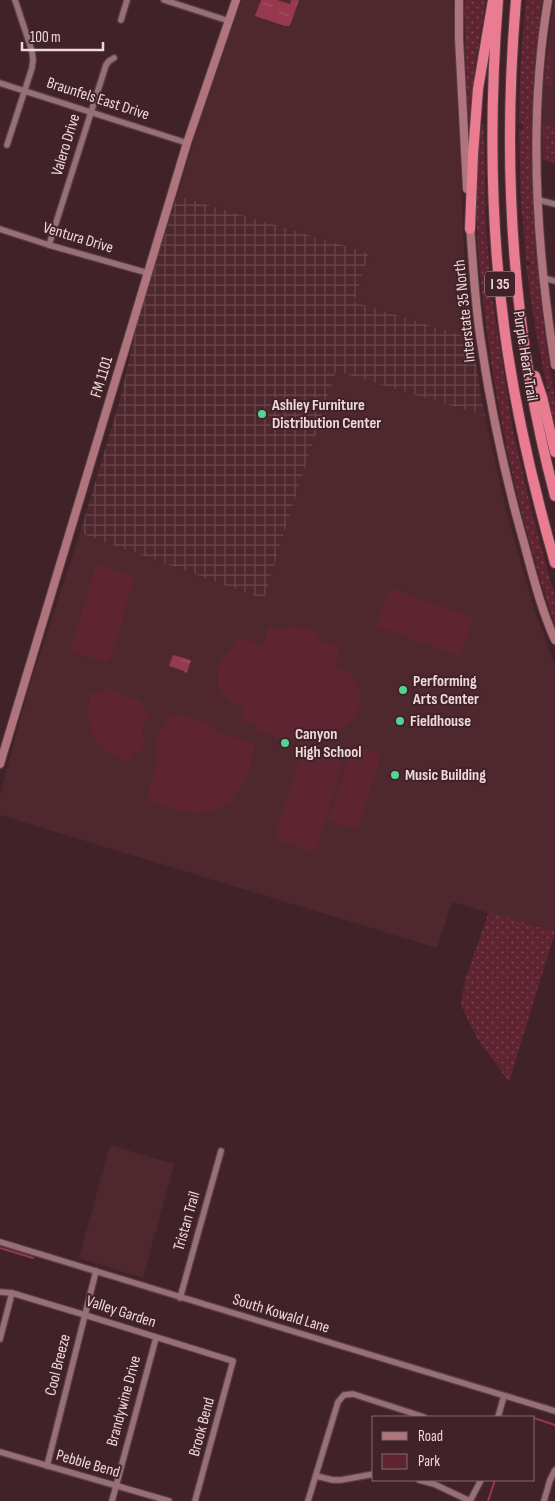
<svg xmlns="http://www.w3.org/2000/svg" width="555" height="1501" viewBox="0 0 555 1501" font-family="'Sofia Sans Condensed',sans-serif">
  <style>
    .built { fill: #4f282f }
    .industrial { fill: url(#industrial-grid) }
    .grass { fill: url(#grass-dots) }
    .green { fill: #5f2431 }
    .water { fill: url(#water-ripples) }
    .lines { fill: none; stroke-linecap: round; stroke-linejoin: round }
    .stream { stroke: #96384e; stroke-width: 2 }
    .street-casing { stroke: #5a4045; stroke-width: 8 }
    .secondary-casing { stroke: #5a4045; stroke-width: 10 }
    .highway-casing { stroke: #5a4045; stroke-width: 12 }
    .street { stroke: #967076; stroke-width: 5.5 }
    .secondary { stroke: #af747e; stroke-width: 8 }
    .highway { stroke: #ea7c91; stroke-width: 10 }
    .poi-dot { fill: #54d395; stroke: #412228; stroke-width: 2 }
    .labels { text-anchor: middle; dominant-baseline: central; stroke-width: 4; stroke-linejoin: round; paint-order: stroke }
    .shield { fill: #412228; stroke: #b9a1a5; stroke-width: 1 }
    .shield-label { font-size: 15px; font-weight: bold; fill: #edd8da }
    .street-label { font-size: 16px; fill: #edd8da; stroke: #412228 }
    .poi-label { font-size: 16px; font-weight: bold; fill: #edd8da; stroke: #412228; text-anchor: start }
  </style>
  <defs>
    <pattern id="industrial-grid" width="8" height="8" patternUnits="userSpaceOnUse" patternTransform="scale(1.25)"><rect width="8" height="8" fill="#4f282f"/><path d="M0 4h8M4 0v8" fill="none" stroke="#69464d"/></pattern>
    <pattern id="grass-dots" width="8" height="8" patternUnits="userSpaceOnUse" patternTransform="scale(1.25)"><rect width="8" height="8" fill="#5f2431"/><path d="M2 2h.1M6 6h.1" fill="none" stroke="#76434e" stroke-width="1.8" stroke-linecap="round"/></pattern>
    <pattern id="water-ripples" width="26" height="14" patternUnits="userSpaceOnUse" patternTransform="scale(1.25)"><rect width="26" height="14" fill="#96384e"/><path d="M2 4q2-2 4 0t4 0M15 11q2-2 4 0t4 0" fill="none" stroke="#a55467"/></pattern>
  </defs>
  <rect width="100%" height="100%" fill="#412228"/>
  <g class="built">
    <path d="M242,0H453L464,252L473,339L354,302L369,253L177,196L202,114Z"/>
    <path d="M554,0H555V163L542,159V105L544,74Z"/>
    <path d="M336,371L485,416L507,514L534,609L555,665V932L452,902L437,948L0,815V795L28,690L80,533L264,599L287,523Z"/>
    <path d="M110,1145L174,1164L143,1278L79,1258Z"/>
  </g>
  <path class="industrial" d="M177,196L369,253L354,302L473,339L481,397L485,416L336,371L287,523L264,599L80,533L119,403L140,313Z"/>
  <g class="grass">
    <path d="M465,0H486L474,74L471,118L468,119L464,9Z"/>
    <path d="M526,0H542L533,85L531,145L535,230L539,286L547,352L555,398V427L547,393L550,391V389H547L535,327L526,265H530V262L526,261L521,201L519,130L523,129V124L519,123C519,82 522,41 526,0Z"/>
    <path d="M551,50L552,86H545L548,54Z"/>
    <path d="M478,124H484L486,228L492,296L513,431L532,512L549,576L555,595V626C524,533 501,437 488,339C483,302 478,264 477,227C475,193 477,158 478,124Z"/>
    <path d="M549,124L555,125V163L544,160L543,127Z"/>
    <path d="M489,912L555,932L509,1082L477,1038L461,1005L465,980Z"/>
  </g>
  <g class="green">
    <path d="M96,565L135,576L109,663L70,651Z"/>
    <path d="M390,588L474,618L460,656L376,626Z"/>
    <path d="M290,624L320,634L317,641L339,647L335,666C341,669 348,672 352,677C368,695 359,725 336,731C328,733 320,731 312,729L309,741L295,736L293,742L255,731L257,725L242,720L244,709C237,706 229,702 224,696C209,679 221,653 238,645L234,644L235,637L263,645L268,626L287,631Z"/>
    <path d="M106,688L121,692L120,695L139,700L149,717L147,723L145,722L141,735L144,737L140,752L134,751L130,762C107,754 87,739 88,711C88,705 90,698 92,691L97,693L98,691L104,693Z"/>
    <path d="M176,714L190,716L189,718L202,722L203,720L205,721L215,731L255,744C252,755 251,767 246,778C244,785 238,791 233,797C208,825 176,810 147,799L158,761L155,748L159,733L166,719Z"/>
    <path d="M352,745L381,754L357,830L328,821Z"/>
    <path d="M302,750L343,762L315,852L275,839Z"/>
  </g>
  <g class="water">
    <path d="M261,0H277L290,4L291,0H299L291,23L289,26H285L255,16Z"/>
    <path d="M173,655L191,660L187,673L184,672V671L169,666Z"/>
  </g>
  <g class="lines">
    <g class="stream">
      <path d="M0,1248L33,1258"/>
      <path d="M517,1417H523"/>
      <path d="M534,1418L555,1425"/>
      <path d="M488,1501L495,1480"/>
    </g>
    <g class="street-casing">
      <g id="street">
        <path d="M164,0L229,21"/>
        <path d="M121,20L127,0"/>
        <path d="M0,83L187,143"/>
        <path d="M7,145L32,68L33,60L32,51L15,0"/>
        <path d="M539,200L555,204"/>
        <path d="M0,229L49,245L148,273"/>
        <path d="M49,245L106,65L109,61L114,58"/>
        <path d="M544,278L555,281"/>
        <path d="M0,1242L555,1411"/>
        <path d="M0,1292L12,1293L85,1315L233,1361L195,1501"/>
        <path d="M180,1298L221,1151"/>
        <path d="M0,1339L12,1293"/>
        <path d="M498,1417L504,1396"/>
        <path d="M0,1452L169,1501"/>
        <path d="M47,1466L96,1271"/>
        <path d="M316,1476L333,1480H341L374,1474"/>
        <path d="M419,1480L434,1484L470,1501L481,1480"/>
        <path d="M112,1501L156,1338"/>
        <path d="M308,1501L338,1402L344,1395L353,1394L424,1417"/>
        <path d="M544,1501L550,1480L555,1470"/>
      </g>
    </g>
    <g class="secondary-casing">
      <g id="secondary">
        <path d="M459,0V39L467,189"/>
        <path d="M548,0C528,119 536,246 555,365"/>
        <path d="M470,225C473,264 475,304 481,342C491,410 505,477 524,543C533,576 541,609 555,640"/>
        <path d="M0,764L187,143L236,0"/>
      </g>
    </g>
    <g class="highway-casing">
      <g id="highway">
        <path d="M498,0C489,116 490,233 507,348C518,421 535,493 555,563"/>
        <path d="M516,0C502,166 512,335 555,496"/>
        <path d="M470,229L473,154L478,89L493,0"/>
        <path d="M535,376L542,397L555,452"/>
      </g>
    </g>
    <use href="#street" class="street"/>
    <use href="#secondary" class="secondary"/>
    <use href="#highway" class="highway"/>
  </g>
  <g class="poi-dot">
    <circle cx="262" cy="414" r="5"/>
    <circle cx="403" cy="690" r="5"/>
    <circle cx="400" cy="721" r="5"/>
    <circle cx="285" cy="743" r="5"/>
    <circle cx="395" cy="775" r="5"/>
  </g>
  <g class="labels">
    <rect class="shield" x="485" y="271.5" width="30" height="25" rx="4"/>
    <g class="shield-label">
      <text x="500" y="284">I 35</text>
    </g>
    <g class="street-label">
      <text transform="translate(98 99) rotate(18)">Braunfels East Drive</text>
      <text transform="translate(66 145) rotate(-73)">Valero Drive</text>
      <text transform="translate(78 238) rotate(17)">Ventura Drive</text>
      <text transform="translate(465 311) rotate(-96)">Interstate 35 North</text>
      <text transform="translate(525 356) rotate(81)">Purple Heart Trail</text>
      <text transform="translate(102 377) rotate(-73)">FM 1101</text>
      <text transform="translate(187 1221) rotate(-74)">Tristan Trail</text>
      <text transform="translate(121 1312) rotate(18)">Valley Garden</text>
      <text transform="translate(281 1314) rotate(17)">South Kowald Lane</text>
      <text transform="translate(58 1365) rotate(-76)">Cool Breeze</text>
      <text transform="translate(124 1401) rotate(-75)">Brandywine Drive</text>
      <text transform="translate(202 1427) rotate(-75)">Brook Bend</text>
      <text transform="translate(88 1464) rotate(16)">Pebble Bend</text>
    </g>
    <g class="poi-label">
      <text x="272" y="405">Ashley Furniture<tspan x="272" dy="18">Distribution Center</tspan></text>
      <text x="413" y="681">Performing<tspan x="413" dy="18">Arts Center</tspan></text>
      <text x="410" y="721">Fieldhouse</text>
      <text x="295" y="734">Canyon<tspan x="295" dy="18">High School</tspan></text>
      <text x="405" y="775">Music Building</text>
    </g>
  </g>
  <rect x="372" y="1416" width="162" height="65" fill="#412228" stroke="#866b6f"/>
  <rect x="382" y="1432" width="25" height="8" fill="#af747e" stroke="#866b6f"/>
  <text x="418" y="1441" font-size="15" fill="#edd8da">Road</text>
  <rect x="382" y="1454" width="25" height="15" fill="#5f2431" stroke="#866b6f"/>
  <text x="418" y="1466" font-size="15" fill="#edd8da">Park</text>
  <path d="M22 42v8h81v-8" fill="none" stroke="#edd8da" stroke-width="2.5"/>
  <text x="30" y="42" font-size="15" fill="#edd8da" stroke="#412228" stroke-width="4" paint-order="stroke">100 m</text>
</svg>
